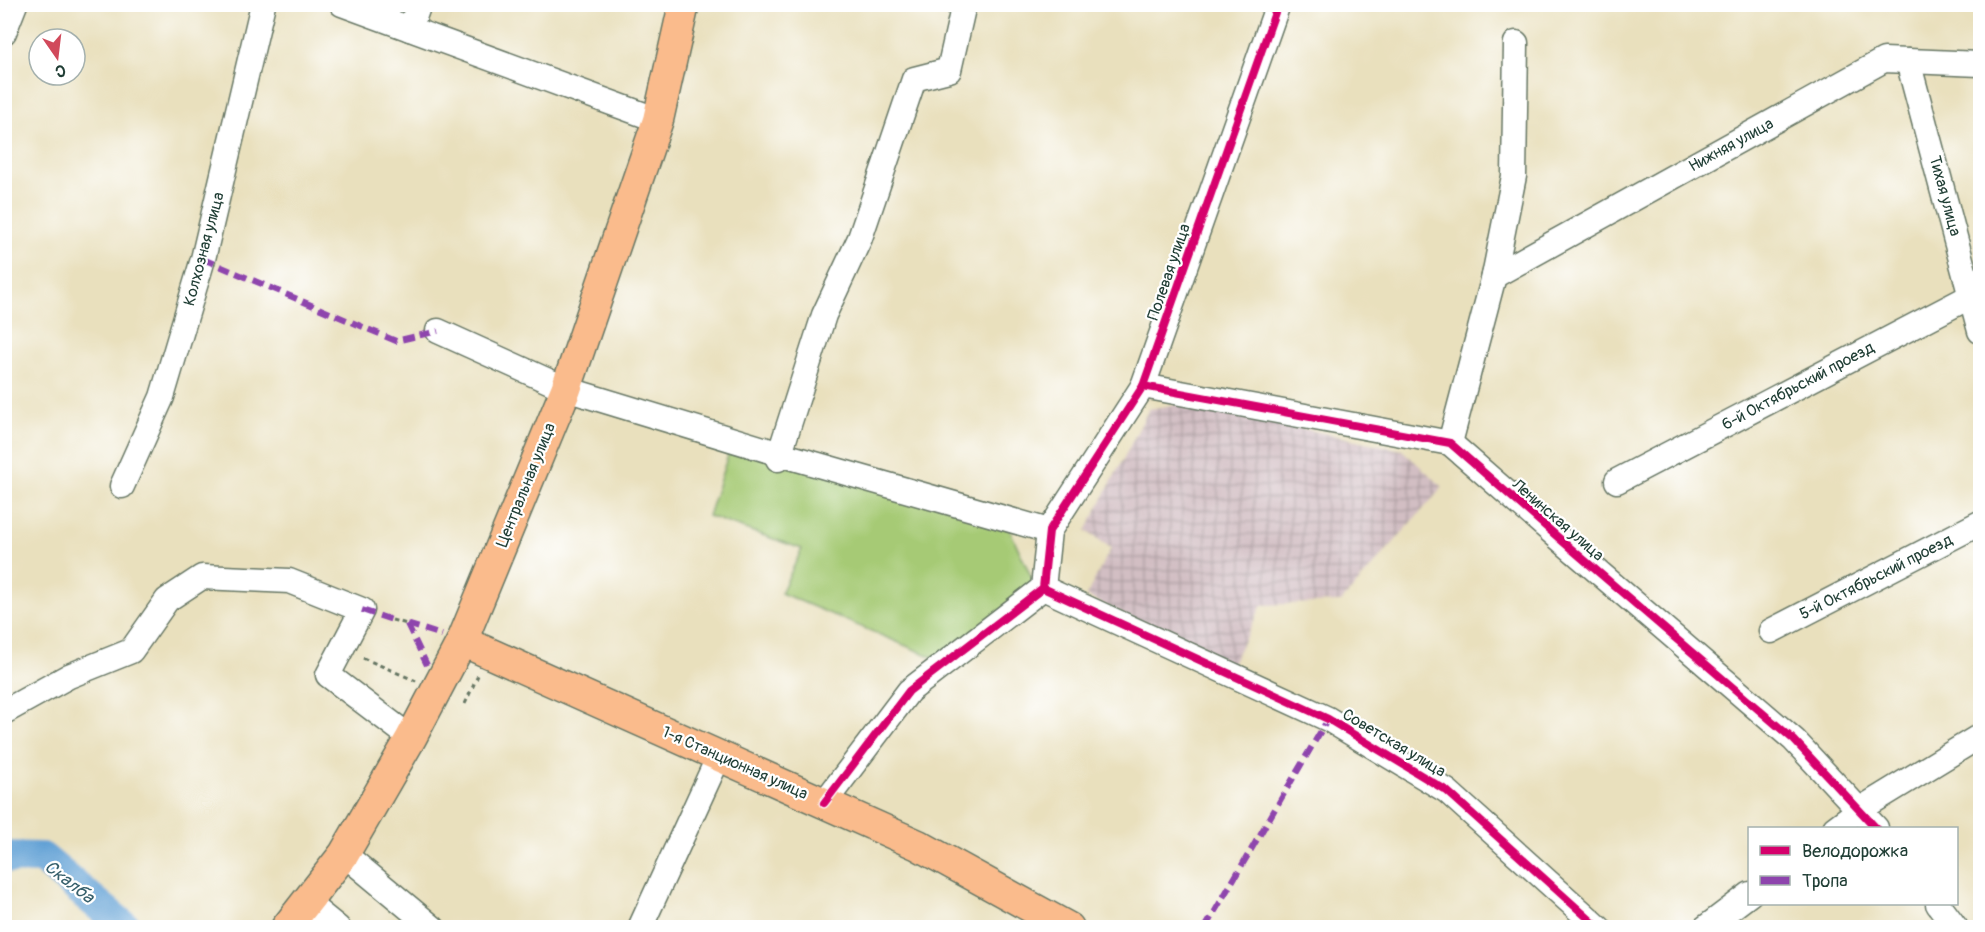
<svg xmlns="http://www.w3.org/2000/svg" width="1985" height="932" viewBox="0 0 1985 932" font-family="Pangolin,sans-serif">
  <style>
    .industrial { fill: url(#industrial-grid) }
    .green { fill: #a6ca74; stroke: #628454; stroke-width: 1.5 }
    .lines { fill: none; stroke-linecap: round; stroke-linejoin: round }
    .river { stroke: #63a2d5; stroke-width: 32 }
    .minor-casing { stroke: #667664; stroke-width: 27 }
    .major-casing { stroke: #667664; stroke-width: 33 }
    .path { stroke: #667664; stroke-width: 3; stroke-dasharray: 4.5 4.5; stroke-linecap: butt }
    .minor { stroke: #fff; stroke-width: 24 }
    .major { stroke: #fabb8c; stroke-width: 30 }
    .quiet { stroke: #8e44ad; stroke-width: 6; stroke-dasharray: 12 6; stroke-linecap: butt }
    .cycleway-casing { stroke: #fff; stroke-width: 11 }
    .cycleway { stroke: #d6006c; stroke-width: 8 }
    .labels { text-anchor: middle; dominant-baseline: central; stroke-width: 4.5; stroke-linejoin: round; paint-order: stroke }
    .street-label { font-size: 16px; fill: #1f3d34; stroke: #fff }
    .water-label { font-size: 18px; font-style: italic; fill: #37606c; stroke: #fff }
  </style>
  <defs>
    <pattern id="industrial-grid" width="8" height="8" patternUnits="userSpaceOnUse" patternTransform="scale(1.5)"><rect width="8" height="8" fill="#d2bec3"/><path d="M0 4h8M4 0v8" fill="none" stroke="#aa9c9f"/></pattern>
  </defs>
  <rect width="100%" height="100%" fill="#fff"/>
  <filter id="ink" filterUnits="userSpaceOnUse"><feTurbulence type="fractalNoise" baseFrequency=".0167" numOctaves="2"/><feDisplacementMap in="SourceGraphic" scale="12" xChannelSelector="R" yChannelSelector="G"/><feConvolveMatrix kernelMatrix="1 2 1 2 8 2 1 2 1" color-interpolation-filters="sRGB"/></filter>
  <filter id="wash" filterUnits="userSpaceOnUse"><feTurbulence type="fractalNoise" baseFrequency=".008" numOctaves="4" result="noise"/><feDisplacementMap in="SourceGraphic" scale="24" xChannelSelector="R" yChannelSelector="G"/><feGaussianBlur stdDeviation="1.35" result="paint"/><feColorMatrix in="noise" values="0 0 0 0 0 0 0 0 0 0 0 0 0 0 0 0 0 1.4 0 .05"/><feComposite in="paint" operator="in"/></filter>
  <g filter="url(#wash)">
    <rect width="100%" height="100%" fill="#e9e0bd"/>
    <path class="industrial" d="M1183,403L1402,450L1443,487L1341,602L1262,605L1231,666L1086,596L1111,548L1086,531L1149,409Z"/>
    <path class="green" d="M731,446L1007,524L1035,585L937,659L781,593L802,549L708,516Z"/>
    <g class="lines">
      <path class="river" d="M4,857L42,858L126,928"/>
    </g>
  </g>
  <g filter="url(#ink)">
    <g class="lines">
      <g class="minor-casing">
        <g id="minor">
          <path d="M342,4L658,120"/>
          <path d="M410,29L419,4"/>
          <path d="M4,32L15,4"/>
          <path d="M1908,61L1980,331"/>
          <path d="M1494,276L1884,60L1980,64"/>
          <path d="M438,331L566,389L780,454L1049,531"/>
          <path d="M1143,386L1450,443L1568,546L1794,740L1876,828"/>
          <path d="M1450,443L1494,276L1514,176L1516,43"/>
          <path d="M778,459L824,315L860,238L914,79L949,70L964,4"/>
          <path d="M1617,481L1971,296H1980"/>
          <path d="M122,486L162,397L203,259L263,4"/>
          <path d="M1043,588L1328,719L1447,791L1599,928"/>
          <path d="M1771,631L1980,523"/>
          <path d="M4,712L69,676L131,651L167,600L202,577L289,581L362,610L328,675L411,738"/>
          <path d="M824,803L909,691L1043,588L1049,531L1143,386L1278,4"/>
          <path d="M1835,828L1859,810L1980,736"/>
          <path d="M344,854L433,928"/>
          <path d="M306,902L338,928"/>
          <path d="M1938,904L1956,928"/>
          <path d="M640,928L719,756"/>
          <path d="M1705,928L1750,894"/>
        </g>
      </g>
      <g class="major-casing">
        <g id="major">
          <path d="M462,641L918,845L1069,928"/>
          <path d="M286,928L344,854L411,738L462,641L566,389L658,120L684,4"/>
        </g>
      </g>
      <g class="path">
        <path d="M392,620L407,624"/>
        <path d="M363,658L416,681"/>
        <path d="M465,704L479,673"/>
      </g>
      <use href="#minor" class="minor"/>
      <use href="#major" class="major"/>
      <g class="quiet">
        <path d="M203,259L396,341L438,331"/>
        <path d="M362,610L392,620"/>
        <path d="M407,624L427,665"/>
        <path d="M407,624L442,635"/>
        <path d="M1205,928L1328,719"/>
      </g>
      <g class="cycleway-casing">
        <g id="cycleway">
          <path d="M1143,386L1450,443L1568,546L1794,740L1876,828"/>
          <path d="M1043,588L1328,719L1447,791L1599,928"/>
          <path d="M824,803L909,691L1043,588L1049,531L1143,386L1278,4"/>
        </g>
      </g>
      <use href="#cycleway" class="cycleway"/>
    </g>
  </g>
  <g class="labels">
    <g class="street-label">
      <text transform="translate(1731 145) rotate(-29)">Нижняя улица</text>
      <text transform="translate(1945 196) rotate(75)">Тихая улица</text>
      <text transform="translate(204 249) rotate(-75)">Колхозная улица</text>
      <text transform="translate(1169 272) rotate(-71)">Полевая улица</text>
      <text transform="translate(1798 386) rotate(-28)">6-й Октябрьский проезд</text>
      <text transform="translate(526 485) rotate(-68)">Центральная улица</text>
      <text transform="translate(1558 520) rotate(41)">Ленинская улица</text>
      <text transform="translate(1876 577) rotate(-27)">5-й Октябрьский проезд</text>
      <text transform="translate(1394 743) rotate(31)">Советская улица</text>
      <text transform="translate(735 763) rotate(24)">1-я Станционная улица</text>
    </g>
    <g class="water-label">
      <text transform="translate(69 882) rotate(38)">Скалба</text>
    </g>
  </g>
  <rect width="1985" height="932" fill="none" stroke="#fff" stroke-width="24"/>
  <rect x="1748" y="827" width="210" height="78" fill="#ffffff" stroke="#a5b1ae" stroke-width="1.5"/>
  <rect x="1760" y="846" width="30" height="9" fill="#d6006c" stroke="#a5b1ae" stroke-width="1.5"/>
  <text x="1802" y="857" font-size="18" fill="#1f3d34">Велодорожка</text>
  <rect x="1760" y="876" width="30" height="9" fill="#8e44ad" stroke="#a5b1ae" stroke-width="1.5"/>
  <text x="1802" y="887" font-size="18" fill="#1f3d34">Тропа</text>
  <g transform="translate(57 57) rotate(166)"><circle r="28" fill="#ffffff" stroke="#a5b1ae" stroke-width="1.5"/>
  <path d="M0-4.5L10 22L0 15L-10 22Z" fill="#d1495b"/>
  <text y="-9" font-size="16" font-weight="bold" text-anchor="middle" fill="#1f3d34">С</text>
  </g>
</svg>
